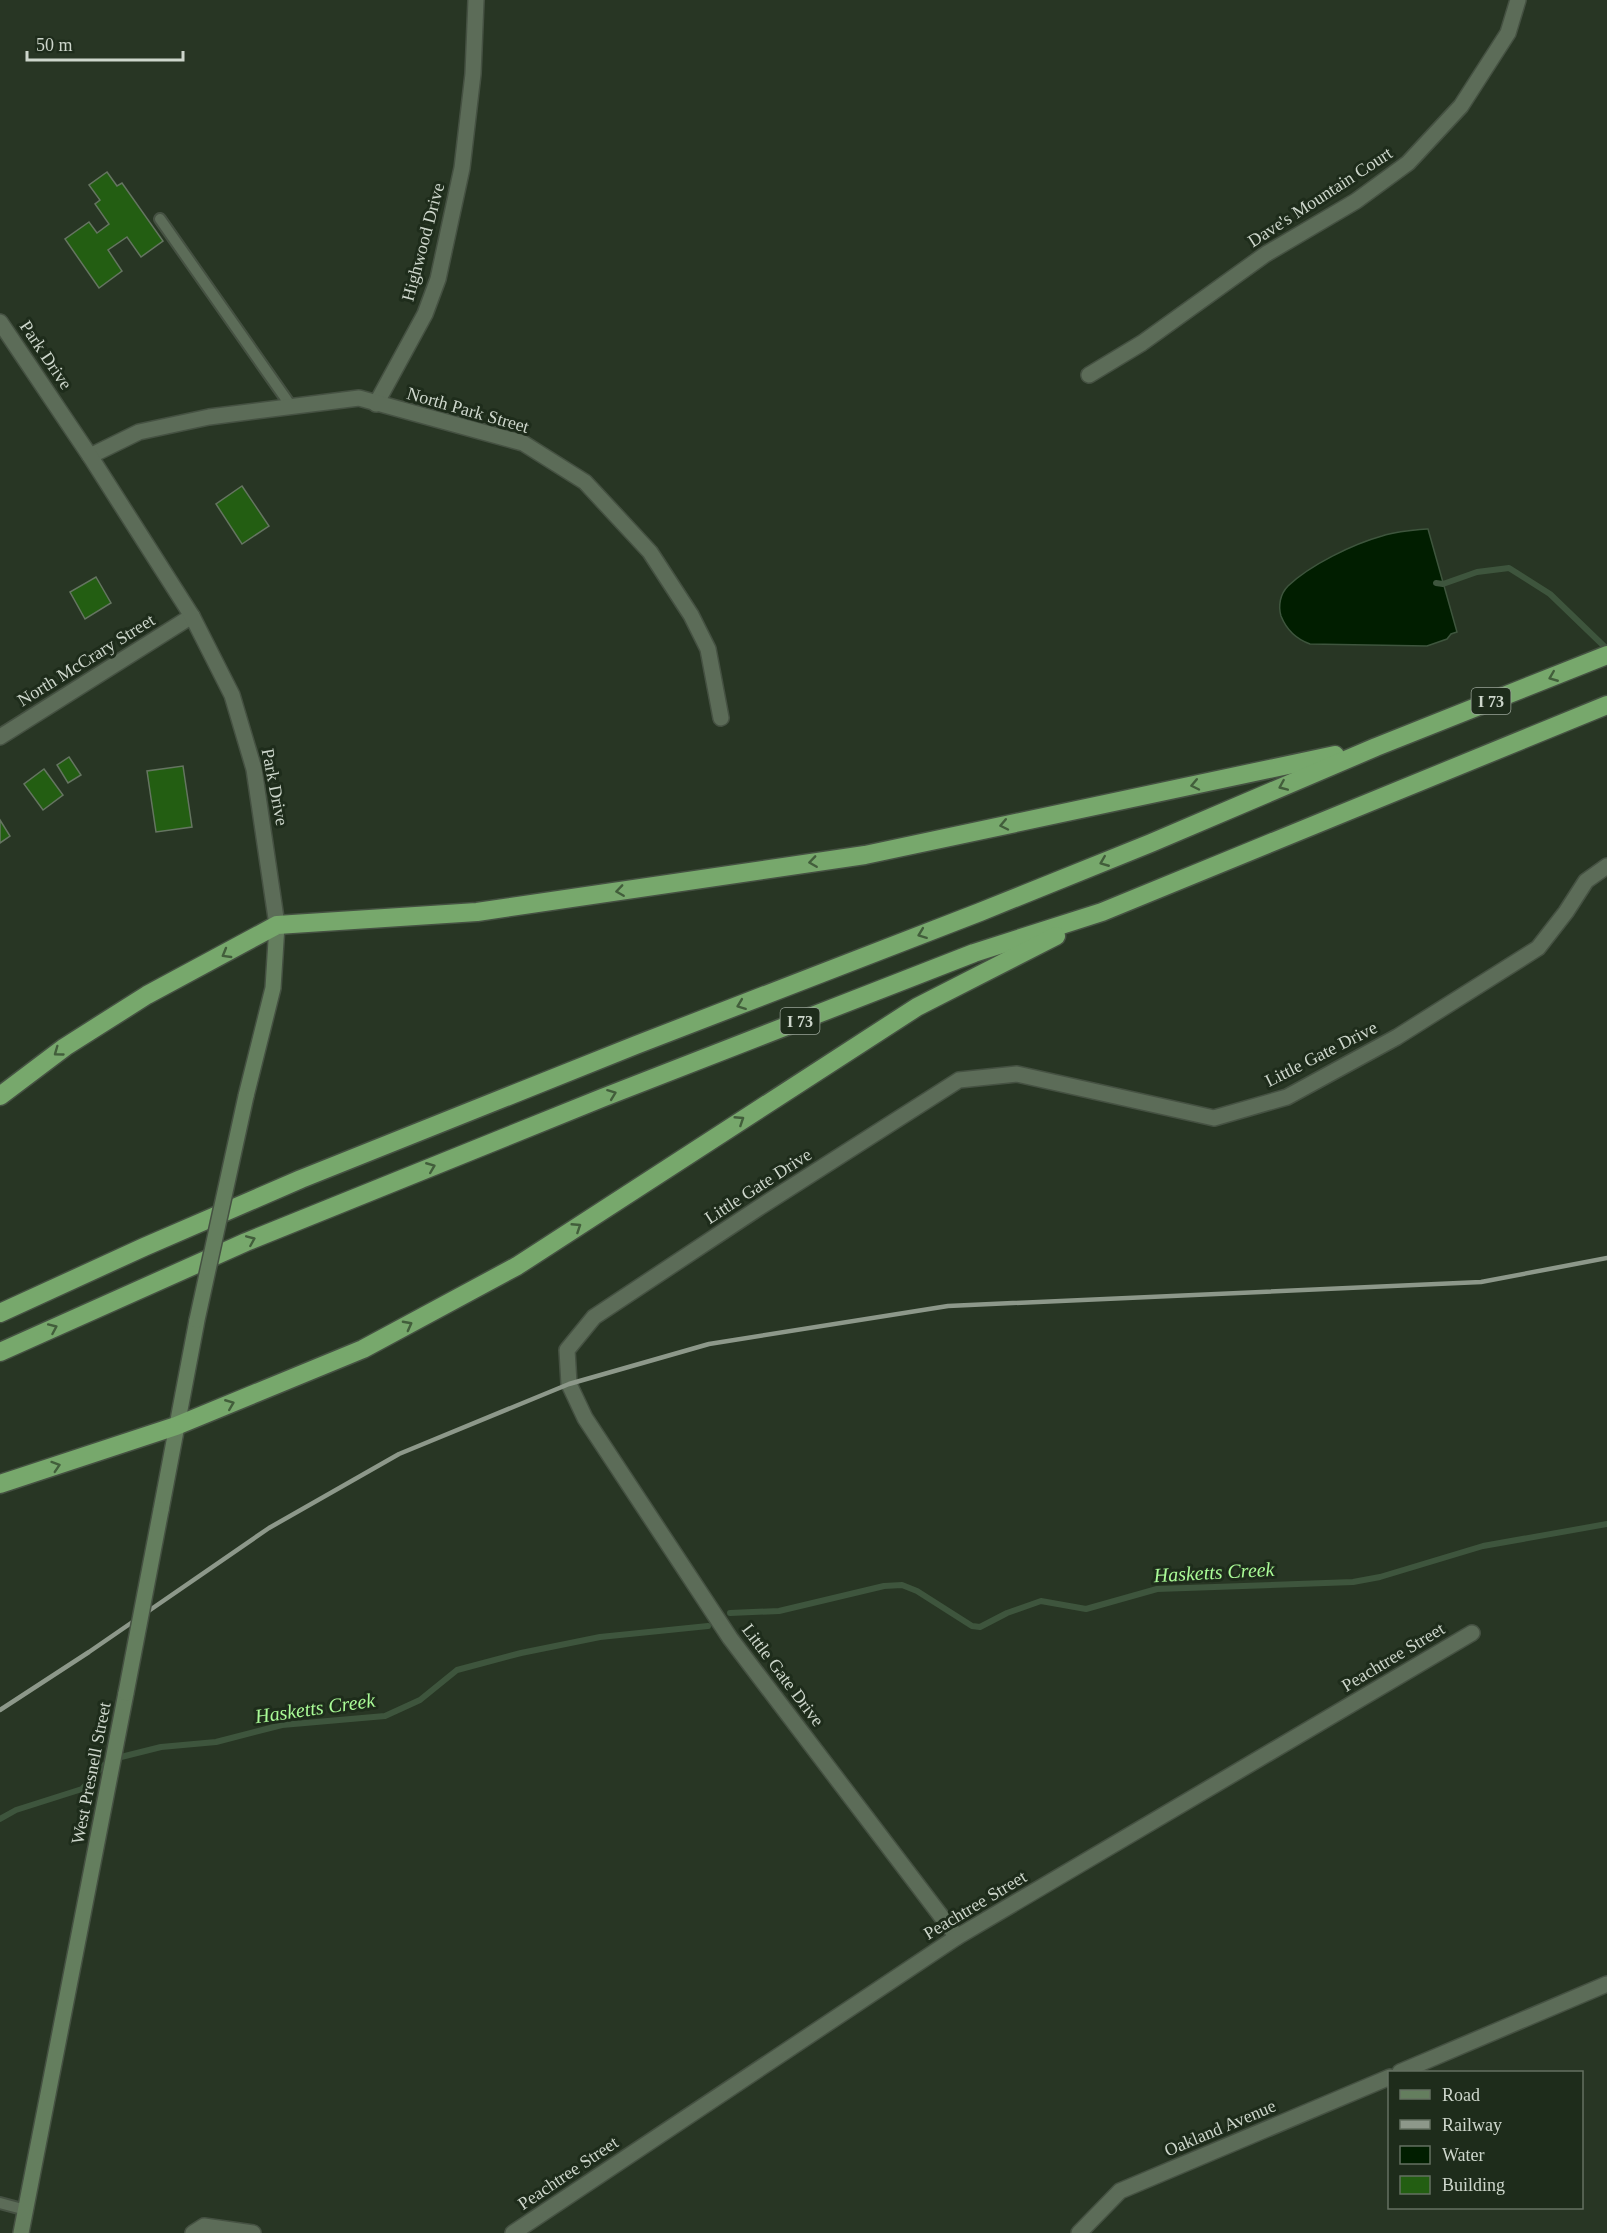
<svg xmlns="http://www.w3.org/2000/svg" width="1607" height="2233" viewBox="0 0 1607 2233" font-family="Georgia,serif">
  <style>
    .water { fill: #011e00; stroke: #3e553d; stroke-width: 1.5 }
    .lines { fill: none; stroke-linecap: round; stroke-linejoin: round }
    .stream { stroke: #3e553d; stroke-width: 6 }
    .building { fill: #235e12; stroke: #657561; stroke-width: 1.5 }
    .service-casing { stroke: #455142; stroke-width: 14 }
    .minor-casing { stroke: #455142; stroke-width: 18 }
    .tertiary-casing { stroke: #455142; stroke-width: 18 }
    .secondary-casing { stroke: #455142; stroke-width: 18 }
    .motorway-casing { stroke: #455142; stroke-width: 21 }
    .service { stroke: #5c6c58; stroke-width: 10 }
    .minor { stroke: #5c6c58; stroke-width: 15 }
    .tertiary { stroke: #5c6c58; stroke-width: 15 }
    .secondary { stroke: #647e5e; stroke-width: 15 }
    .motorway { stroke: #77a86c; stroke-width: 18 }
    .rail { stroke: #8d988a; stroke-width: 4.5 }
    .secondary-bridge-casing { stroke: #455142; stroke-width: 18; stroke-linecap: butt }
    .secondary-bridge { stroke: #647e5e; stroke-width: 15 }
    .oneway { stroke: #425e3b }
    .labels { text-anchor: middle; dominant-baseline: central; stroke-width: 6; stroke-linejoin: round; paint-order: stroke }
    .shield { fill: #1e2c1b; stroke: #98a396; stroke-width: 1.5 }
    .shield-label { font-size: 16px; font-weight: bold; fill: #cdd6cb }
    .street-label { font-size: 18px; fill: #cdd6cb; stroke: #1e2c1b }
    .water-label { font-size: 20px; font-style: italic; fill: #aafb97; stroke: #1e2c1b }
  </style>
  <rect width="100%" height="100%" fill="#283624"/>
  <path class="water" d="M1428,529L1457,632L1451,634L1447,639L1427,646L1310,644C1296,639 1287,631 1281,616C1278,606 1280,594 1288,586C1310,565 1353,544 1382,536C1397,531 1413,530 1428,529Z"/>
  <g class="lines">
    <g class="stream">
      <path d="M1436,583L1443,584L1477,572L1509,568L1550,594L1607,649"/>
      <path d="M730,1613L779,1611L884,1586L902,1585L917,1591L972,1626L980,1627L1007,1613L1041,1601L1086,1609L1157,1589L1353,1582L1380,1577L1483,1546L1607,1524"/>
      <path d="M0,1819L16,1810L82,1789L104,1765L121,1757L161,1747L216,1742L282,1725L385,1716L420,1700L457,1670L521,1653L600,1637L708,1626"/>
    </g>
  </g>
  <g class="building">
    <path d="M107,172L117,186L122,183L163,241L141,257L127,237L108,250L122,271L99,288L65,239L89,222L97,233L109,224L95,204L100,200L89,185Z"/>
    <path d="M242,486L269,526L242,544L216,504Z"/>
    <path d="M96,577L111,603L85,619L70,592Z"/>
    <path d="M69,757L81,775L68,783L57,765Z"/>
    <path d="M183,766L192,827L156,832L147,771Z"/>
    <path d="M44,769L63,795L43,810L24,784Z"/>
    <path d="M0,820L10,836L0,843Z"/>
  </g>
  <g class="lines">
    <g class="service-casing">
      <g id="service">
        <path d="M160,219L291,406"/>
        <path d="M0,2203L26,2210"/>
      </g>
    </g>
    <g class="minor-casing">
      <g id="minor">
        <path d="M1089,375L1142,343L1266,254L1356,201L1408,163L1461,106L1508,33L1518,0"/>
        <path d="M376,404L425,314L438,279L462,168L473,74L476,0"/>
        <path d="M90,456L139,432L209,417L359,398L523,443L585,482L650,552L691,615L708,649L721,718"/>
        <path d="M0,737L192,616"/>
        <path d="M957,1937L730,1638L585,1418L569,1384L567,1350L594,1317L760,1207L959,1080L1017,1074L1214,1118L1287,1097L1397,1037L1538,948L1566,912L1586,881L1607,866"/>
        <path d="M1400,2072L1607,1984"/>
        <path d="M193,2233L204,2226L253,2233"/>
        <path d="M513,2233L957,1937L1472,1633"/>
        <path d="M1079,2233L1120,2191L1390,2077"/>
      </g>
    </g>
    <g class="tertiary-casing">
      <path id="tertiary" d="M0,322L90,456L192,616L232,695L254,769L277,925"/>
    </g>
    <g class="secondary-casing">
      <g id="secondary">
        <path d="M246,1096L273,988L277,925"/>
        <path d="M161,1510L197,1320"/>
        <path d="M21,2233L126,1693"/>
      </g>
    </g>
    <g class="motorway-casing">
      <g id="motorway">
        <path d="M0,1096L65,1047L147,995L277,925L477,912L865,855L1335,755"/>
        <path d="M0,1313L144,1247L301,1179L636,1045L980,912L1151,843L1376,747L1607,655"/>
        <path d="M0,1352L246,1242L602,1098L974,953L1102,912L1607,705"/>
        <path d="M0,1484L176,1426L363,1349L517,1266L917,1007L1056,936"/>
      </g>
    </g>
    <use href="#service" class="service"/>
    <use href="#minor" class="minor"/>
    <use href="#tertiary" class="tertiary"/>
    <use href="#secondary" class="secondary"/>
    <use href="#motorway" class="motorway"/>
    <path class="rail" d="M0,1710L89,1652L269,1528L399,1454L569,1384L709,1344L948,1306L1481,1282L1607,1258"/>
    <g class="secondary-bridge-casing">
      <g id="secondary-bridge">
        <path d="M197,1320L246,1096"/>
        <path d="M126,1693L161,1510"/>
      </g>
    </g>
    <use href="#secondary-bridge" class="secondary-bridge"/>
  </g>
  <defs><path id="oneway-chevron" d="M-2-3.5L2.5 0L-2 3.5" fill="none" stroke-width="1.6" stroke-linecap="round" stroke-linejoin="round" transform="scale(1.5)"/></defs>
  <g class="oneway">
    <use href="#oneway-chevron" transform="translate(1553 677) rotate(158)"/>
    <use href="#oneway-chevron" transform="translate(1195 785) rotate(168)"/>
    <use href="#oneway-chevron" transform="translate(1283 786) rotate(157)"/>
    <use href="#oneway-chevron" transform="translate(1004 825) rotate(168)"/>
    <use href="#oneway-chevron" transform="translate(813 862) rotate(172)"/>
    <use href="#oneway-chevron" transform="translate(1104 862) rotate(158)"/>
    <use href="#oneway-chevron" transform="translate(620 891) rotate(172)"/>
    <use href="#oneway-chevron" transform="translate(922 934) rotate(159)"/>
    <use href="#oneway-chevron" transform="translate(226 954) rotate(150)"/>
    <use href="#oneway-chevron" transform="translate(741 1005) rotate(159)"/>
    <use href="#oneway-chevron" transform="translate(58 1052) rotate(144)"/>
    <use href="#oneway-chevron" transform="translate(612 1094) rotate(-21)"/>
    <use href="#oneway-chevron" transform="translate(740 1120) rotate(-33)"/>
    <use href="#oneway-chevron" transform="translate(431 1167) rotate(-22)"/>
    <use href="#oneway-chevron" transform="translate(577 1227) rotate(-33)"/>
    <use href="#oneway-chevron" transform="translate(251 1240) rotate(-23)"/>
    <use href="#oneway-chevron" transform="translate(408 1325) rotate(-28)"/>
    <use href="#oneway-chevron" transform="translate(53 1328) rotate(-24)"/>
    <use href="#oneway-chevron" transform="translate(230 1404) rotate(-22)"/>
    <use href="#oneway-chevron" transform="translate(56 1466) rotate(-18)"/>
  </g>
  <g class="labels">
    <g class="shield">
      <rect x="1471.5" y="688" width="39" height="26" rx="4.5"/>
      <rect x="780.5" y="1008" width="39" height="26" rx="4.5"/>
    </g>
    <g class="shield-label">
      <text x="1491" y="701">I 73</text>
      <text x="800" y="1021">I 73</text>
    </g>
    <g class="street-label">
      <text transform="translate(1320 197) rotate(-33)">Dave's Mountain Court</text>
      <text transform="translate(423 242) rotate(-75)">Highwood Drive</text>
      <text transform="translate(46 355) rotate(56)">Park Drive</text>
      <text transform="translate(468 410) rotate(16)">North Park Street</text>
      <text transform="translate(86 660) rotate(-32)">North McCrary Street</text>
      <text transform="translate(275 787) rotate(79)">Park Drive</text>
      <text transform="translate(1321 1054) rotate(-27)">Little Gate Drive</text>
      <text transform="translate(758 1186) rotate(-33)">Little Gate Drive</text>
      <text transform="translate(1393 1657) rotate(-31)">Peachtree Street</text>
      <text transform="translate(783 1675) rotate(53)">Little Gate Drive</text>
      <text transform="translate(91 1773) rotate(-79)">West Presnell Street</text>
      <text transform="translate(975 1905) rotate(-31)">Peachtree Street</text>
      <text transform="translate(1220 2128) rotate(-23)">Oakland Avenue</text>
      <text transform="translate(568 2173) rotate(-34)">Peachtree Street</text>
    </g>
    <g class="water-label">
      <text transform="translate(1214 1572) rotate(-3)">Hasketts Creek</text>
      <text transform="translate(315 1708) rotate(-8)">Hasketts Creek</text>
    </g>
  </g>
  <rect x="1388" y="2071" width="195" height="138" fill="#1e2c1b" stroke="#647061" stroke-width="1.5"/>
  <rect x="1400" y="2090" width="30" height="9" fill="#647e5e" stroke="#647061" stroke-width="1.5"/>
  <text x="1442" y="2101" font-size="18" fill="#cdd6cb">Road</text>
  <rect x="1400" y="2120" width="30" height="9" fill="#8d988a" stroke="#647061" stroke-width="1.5"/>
  <text x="1442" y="2131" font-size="18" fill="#cdd6cb">Railway</text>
  <rect x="1400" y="2146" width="30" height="18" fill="#011e00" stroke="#647061" stroke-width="1.5"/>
  <text x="1442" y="2161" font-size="18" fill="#cdd6cb">Water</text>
  <rect x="1400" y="2176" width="30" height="18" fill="#235e12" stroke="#647061" stroke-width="1.5"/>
  <text x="1442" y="2191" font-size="18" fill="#cdd6cb">Building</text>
  <path d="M27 51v9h156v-9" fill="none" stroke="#cdd6cb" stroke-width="3"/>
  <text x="36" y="51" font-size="18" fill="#cdd6cb" stroke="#1e2c1b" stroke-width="4.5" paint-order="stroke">50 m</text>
</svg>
